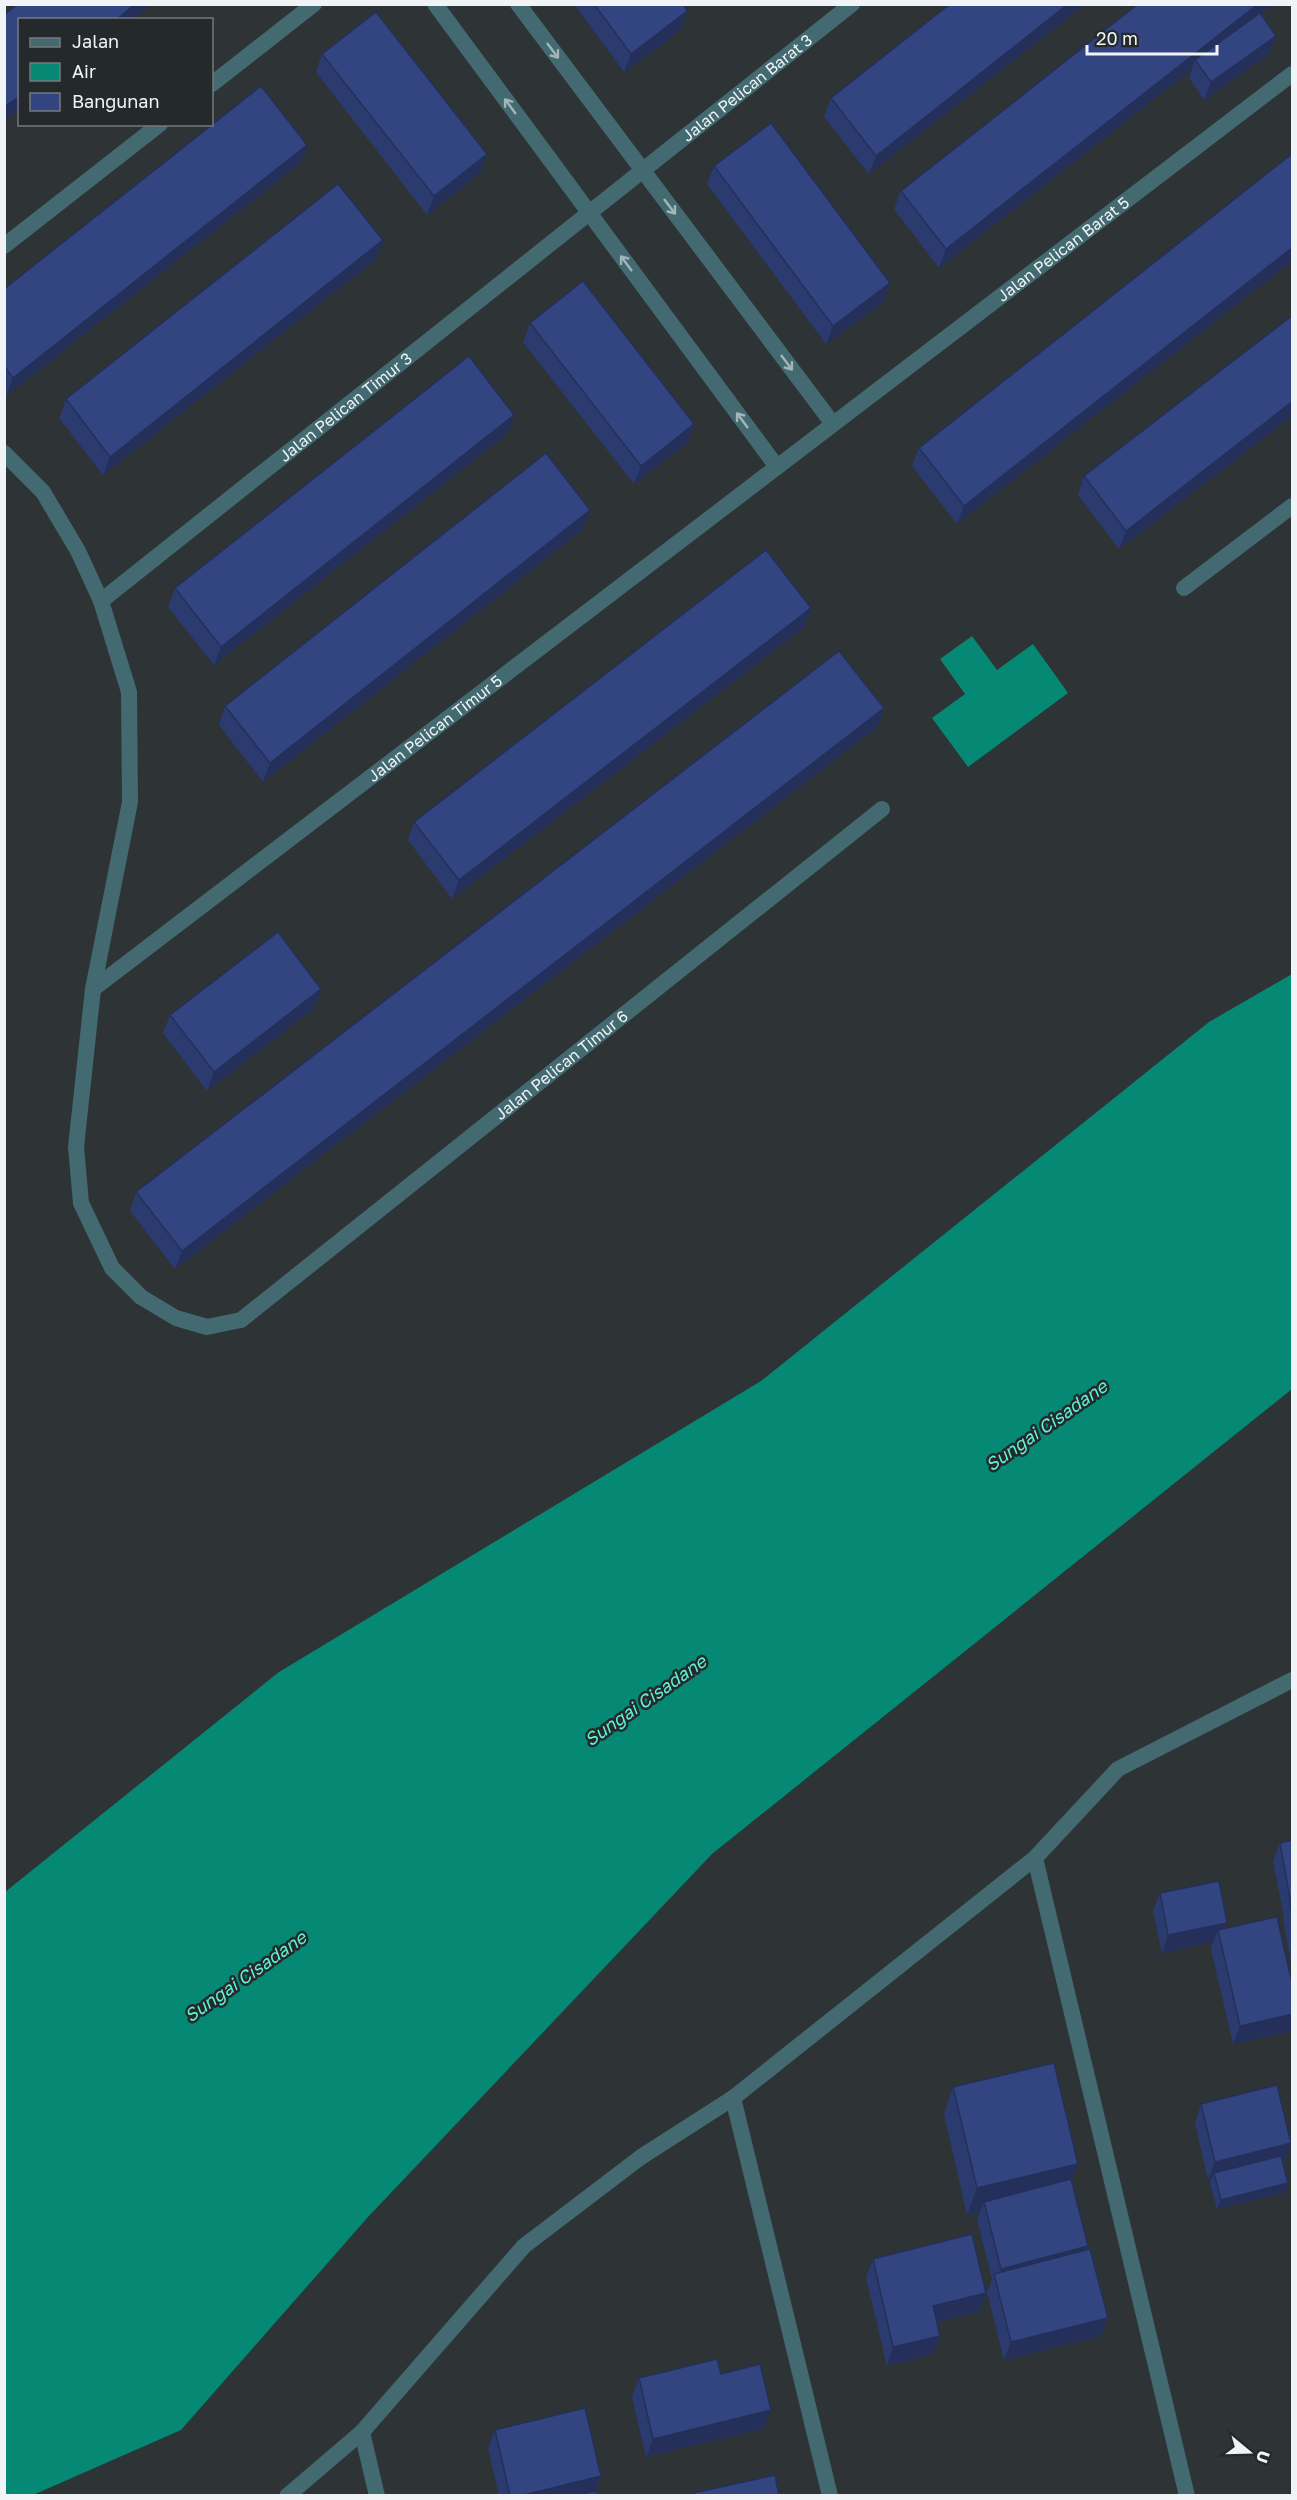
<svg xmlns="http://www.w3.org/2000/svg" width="1297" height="2500" viewBox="0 0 1297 2500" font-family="'Golos Text',sans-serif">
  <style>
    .water { fill: #058874 }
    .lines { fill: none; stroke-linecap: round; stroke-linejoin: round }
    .minor { stroke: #426a70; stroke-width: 16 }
    .wall { fill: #2c3b6f }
    .shaded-wall { fill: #24305a }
    .building { fill: #334581; stroke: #24305a; stroke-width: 1.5 }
    .oneway { stroke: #a2b6ba }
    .labels { text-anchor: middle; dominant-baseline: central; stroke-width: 5; stroke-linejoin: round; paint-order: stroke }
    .street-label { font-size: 16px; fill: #f1f4f7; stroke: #24292c }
    .water-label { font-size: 18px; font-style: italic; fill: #60f3d5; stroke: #24292c }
  </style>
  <rect width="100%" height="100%" fill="#2e3336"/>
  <g class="water">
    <path d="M972,636L997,670L1033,644L1068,693L968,767L932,718L965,694L940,659Z"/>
    <path d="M1292,974V1389L712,1854L368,2217L181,2430L33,2495H5V1892L279,1672L761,1381L1209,1022Z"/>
  </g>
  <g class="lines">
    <g class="minor">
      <path d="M435,4L777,467"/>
      <path d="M518,4L833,424"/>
      <path d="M212,84L314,4"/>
      <path d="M4,246L160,124"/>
      <path id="s1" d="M4,453L43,492L78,551L101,601L129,692L130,802L93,989L76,1147L81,1203L112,1268L141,1297L176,1318L207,1327L241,1320L882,809"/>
      <path d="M1184,588L1292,506"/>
      <path id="s2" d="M101,601L852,4"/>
      <path id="s3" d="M93,989L1292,74"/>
      <path d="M1035,1858L1187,2496"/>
      <path d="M733,2098L830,2496"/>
      <path d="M362,2432L377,2496"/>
      <path d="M287,2496L362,2432L524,2246L641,2157L733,2098L1035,1858L1118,1769L1292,1680"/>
    </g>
  </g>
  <g class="wall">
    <path d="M574,4H683L687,11L681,30L624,72Z"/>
    <path d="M950,4H1085L869,174L824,117L831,98Z"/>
    <path d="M1261,15L1276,36L1269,54L1204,100L1189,78L1192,69L939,268L894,209L901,191Z"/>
    <path d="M322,54L487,154L480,173L427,215L316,72Z"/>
    <path d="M307,145L300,163L6,396L4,393V289Z"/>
    <path d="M1293,153L957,524L912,466L919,448Z"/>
    <path d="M714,166L883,302L826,344L707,184Z"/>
    <path d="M383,240L376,259L103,475L59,418L66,399Z"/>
    <path d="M1293,315V415L1119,549L1078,495L1084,476Z"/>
    <path d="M530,323L688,442L634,484L523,342Z"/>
    <path d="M508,433L214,665L168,607L175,588Z"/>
    <path d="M583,529L263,782L219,725L225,706Z"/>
    <path d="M811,608L804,627L452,899L408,840L414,822Z"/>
    <path d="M884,708L877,727L175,1269L130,1211L136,1192Z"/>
    <path d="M314,1008L207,1091L163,1033L170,1015Z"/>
    <path d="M1293,1840V1966L1292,1967L1283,1920L1284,1917L1273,1861L1280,1843Z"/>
    <path d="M1160,1893L1224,1929L1293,1987V2028L1291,2031L1233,2044L1211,1949L1213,1942L1162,1953L1153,1911Z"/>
    <path d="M953,2087L1072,2181L1088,2246L1087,2250L1108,2318L1101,2336L1004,2360L987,2292L992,2279L977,2220L980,2212L967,2215L944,2114Z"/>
    <path d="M1201,2104L1291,2143L1285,2161L1283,2162L1285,2192L1217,2209L1210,2183L1211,2180H1208L1195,2123Z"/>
    <path d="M873,2259L986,2293L979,2312L936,2322L940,2336L933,2354L887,2366L866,2277Z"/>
    <path d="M721,2374L764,2428L646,2457L632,2397L639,2378Z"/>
    <path d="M495,2430L601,2476L596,2491L597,2496H499L488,2448Z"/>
  </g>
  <g class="shaded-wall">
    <path d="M135,4H152L133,20H116Z"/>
    <path d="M1068,4H1085L869,174L876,156Z"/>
    <path d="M1258,4H1274L1198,64L1195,60L1192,69L939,268L946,249Z"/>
    <path d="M687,11L681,30L624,72L631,54Z"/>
    <path d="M1276,36L1269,54L1204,100L1211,82Z"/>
    <path d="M20,96V109L4,121V107Z"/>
    <path d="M307,145L300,163L6,396L13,378Z"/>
    <path d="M487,154L480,173L427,215L434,196Z"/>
    <path d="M383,240L376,259L103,475L110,457Z"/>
    <path d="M1293,247V260L957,524L964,506Z"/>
    <path d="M890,283L883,302L826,344L833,326Z"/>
    <path d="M1293,401V415L1119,549L1126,531Z"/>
    <path d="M514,415L508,433L214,665L221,647Z"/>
    <path d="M694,424L688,442L634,484L641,466Z"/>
    <path d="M590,510L583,529L263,782L270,763Z"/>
    <path d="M811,608L804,627L452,899L459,880Z"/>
    <path d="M884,708L877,727L175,1269L182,1251Z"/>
    <path d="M321,989L314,1008L207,1091L214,1072Z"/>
    <path d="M1227,1923L1220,1940L1218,1930L1213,1942L1162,1953L1168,1935Z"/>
    <path d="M1293,2014V2028L1291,2031L1233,2044L1240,2026Z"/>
    <path d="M1291,2143L1285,2161L1215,2179L1214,2173L1211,2180H1208L1215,2162Z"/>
    <path d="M1078,2164L1069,2190L984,2202L980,2212L967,2215L977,2188Z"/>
    <path d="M1288,2183L1285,2192L1217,2209L1221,2200Z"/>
    <path d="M1088,2246L1082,2265L996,2282L1001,2269Z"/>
    <path d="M986,2293L979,2312L926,2324L933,2306Z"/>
    <path d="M1108,2318L1101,2336L1004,2360L1011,2342Z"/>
    <path d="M940,2336L933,2354L887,2366L893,2347Z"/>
    <path d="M771,2410L764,2428L646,2457L653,2439Z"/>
    <path d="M601,2476L594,2495L591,2496H520Z"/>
  </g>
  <g class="building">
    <path d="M18,4H135L116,20H20V96L4,107V15Z"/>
    <path d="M594,4H683L687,11L631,54Z"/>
    <path d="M950,4H1068L876,156L831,98Z"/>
    <path d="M1138,4H1258L946,249L901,191Z"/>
    <path d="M376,12L487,154L434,196L322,54Z"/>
    <path d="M1260,13L1276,36L1211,82L1195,60Z"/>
    <path d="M261,86L307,145L13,378L4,366V289Z"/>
    <path d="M771,123L890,283L833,326L714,166Z"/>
    <path d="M1293,153V247L964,506L919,448Z"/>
    <path d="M338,184L383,240L110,457L66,399Z"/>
    <path d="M583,281L694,424L641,466L530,323Z"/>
    <path d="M1293,315V401L1126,531L1084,476Z"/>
    <path d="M469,356L514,415L221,647L175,588Z"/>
    <path d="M546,453L590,510L270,763L225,706Z"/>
    <path d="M766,550L811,608L459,880L414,822Z"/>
    <path d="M839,651L884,708L182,1251L136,1192Z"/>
    <path d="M278,932L321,989L214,1072L170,1015Z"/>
    <path d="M1293,1840V1898L1290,1899L1280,1843Z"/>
    <path d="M1219,1881L1227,1923L1168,1935L1160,1893Z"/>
    <path d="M1293,1901V1918L1289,1902Z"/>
    <path d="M1277,1917L1293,1987V2014L1240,2026L1218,1930Z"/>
    <path d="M1054,2063L1078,2164L977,2188L953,2087Z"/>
    <path d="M1277,2085L1291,2143L1215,2162L1201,2104Z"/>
    <path d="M1281,2156L1288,2183L1221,2200L1214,2173Z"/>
    <path d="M1071,2179L1088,2246L1001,2269L984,2202Z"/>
    <path d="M972,2234L986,2293L933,2306L940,2336L893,2347L873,2259Z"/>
    <path d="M1090,2249L1108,2318L1011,2342L994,2274Z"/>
    <path d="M717,2359L721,2374L760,2364L771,2410L653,2439L639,2378Z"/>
    <path d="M585,2408L601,2476L520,2496H510L495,2430Z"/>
    <path d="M775,2475L779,2496H689V2494Z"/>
    <path d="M596,2491L597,2496H575Z"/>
  </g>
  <defs><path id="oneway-shaft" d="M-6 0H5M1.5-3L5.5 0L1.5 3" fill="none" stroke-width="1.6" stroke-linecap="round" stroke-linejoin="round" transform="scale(1.5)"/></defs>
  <g class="oneway">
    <use href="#oneway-shaft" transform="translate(553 51) rotate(53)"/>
    <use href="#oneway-shaft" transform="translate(510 106) rotate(-126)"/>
    <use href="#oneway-shaft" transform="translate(670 207) rotate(53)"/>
    <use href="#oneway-shaft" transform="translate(626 263) rotate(-127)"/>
    <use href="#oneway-shaft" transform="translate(787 363) rotate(53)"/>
    <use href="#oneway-shaft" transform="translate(742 420) rotate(-127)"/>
  </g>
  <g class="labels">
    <g class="street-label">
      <text stroke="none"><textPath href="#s2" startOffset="825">Jalan Pelican Barat 3</textPath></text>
      <text stroke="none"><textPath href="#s3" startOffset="1220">Jalan Pelican Barat 5</textPath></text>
      <text stroke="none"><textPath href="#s2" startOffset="312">Jalan Pelican Timur 3</textPath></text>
      <text stroke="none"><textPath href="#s3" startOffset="430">Jalan Pelican Timur 5</textPath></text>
      <text stroke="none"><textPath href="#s1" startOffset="1420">Jalan Pelican Timur 6</textPath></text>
    </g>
    <g class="water-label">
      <text transform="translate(1046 1425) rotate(-35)">Sungai Cisadane</text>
      <text transform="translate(645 1700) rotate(-35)">Sungai Cisadane</text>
      <text transform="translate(245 1976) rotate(-35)">Sungai Cisadane</text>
    </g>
  </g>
  <rect width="1297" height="2500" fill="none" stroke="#f1f4f7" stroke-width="12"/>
  <rect x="18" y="18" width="195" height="108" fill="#24292c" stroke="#767a7d" stroke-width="1.5"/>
  <rect x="30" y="38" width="30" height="9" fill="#426a70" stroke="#767a7d" stroke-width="1.5"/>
  <text x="72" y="48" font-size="18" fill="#f1f4f7">Jalan</text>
  <rect x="30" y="63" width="30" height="18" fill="#058874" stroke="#767a7d" stroke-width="1.5"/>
  <text x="72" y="78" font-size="18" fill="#f1f4f7">Air</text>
  <rect x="30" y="93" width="30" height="18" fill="#334581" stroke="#767a7d" stroke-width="1.5"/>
  <text x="72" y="108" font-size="18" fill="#f1f4f7">Bangunan</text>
  <g transform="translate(1249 2452) rotate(109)" stroke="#24292c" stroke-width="4.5" paint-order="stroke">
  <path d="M0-4.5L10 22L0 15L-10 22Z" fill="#f1f4f7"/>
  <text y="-9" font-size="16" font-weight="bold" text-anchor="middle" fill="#f1f4f7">U</text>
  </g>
  <path d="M1087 45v9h130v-9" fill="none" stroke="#f1f4f7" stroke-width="3"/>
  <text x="1096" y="45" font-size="18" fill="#f1f4f7" stroke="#24292c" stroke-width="4.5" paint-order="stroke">20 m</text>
</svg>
